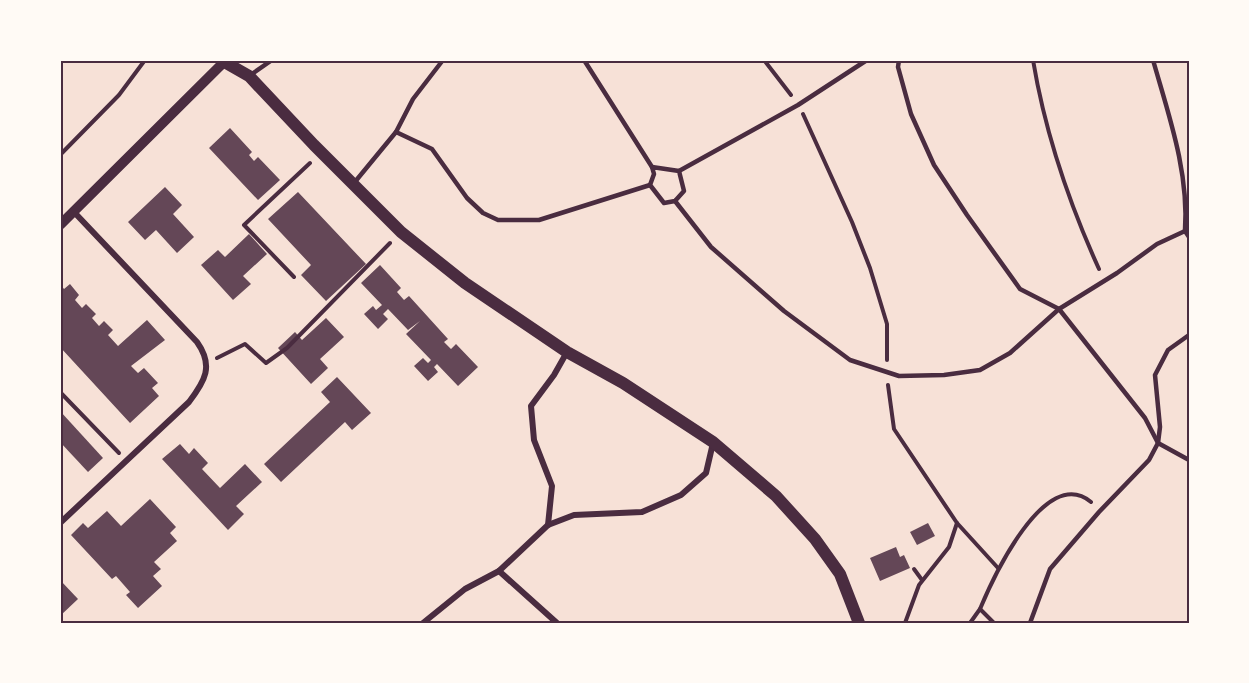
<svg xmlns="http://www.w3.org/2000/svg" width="1249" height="683" viewBox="0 0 1249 683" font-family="'Times New Roman',serif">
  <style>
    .building { fill: #644757 }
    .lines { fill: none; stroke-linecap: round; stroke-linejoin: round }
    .path { stroke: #4a2c40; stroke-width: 4 }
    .service { stroke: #4a2c40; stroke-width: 4.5 }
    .minor { stroke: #4a2c40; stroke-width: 6 }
    .tertiary { stroke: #4a2c40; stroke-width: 10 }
    .secondary { stroke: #4a2c40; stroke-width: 12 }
    .neatline { fill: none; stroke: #4a2c40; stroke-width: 2 }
  </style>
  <rect width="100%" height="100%" fill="#f7e1d7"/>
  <g class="building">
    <path d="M230,128L252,152L249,155L254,161L258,157L280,180L258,200L209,148Z"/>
    <path d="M165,187L182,205L173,214L194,237L177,253L156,230L145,240L128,222Z"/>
    <path d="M298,192L366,264L326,301L301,275L311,265L268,219Z"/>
    <path d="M249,234L267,254L243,276L251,284L233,300L201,265L218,250L225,257Z"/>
    <path d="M380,265L401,288L397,292L404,300L409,296L448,339L444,342L451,349L456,344L478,367L458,386L437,364L434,367L438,372L428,381L414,366L423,358L428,363L431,360L406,334L420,321L408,330L388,309L383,314L388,319L378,329L364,314L373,306L376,310L382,305L361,283Z"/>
    <path d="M60,284L64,289L70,284L79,295L75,300L82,308L86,304L96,314L92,318L99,326L104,321L113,330L108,335L118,346L147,320L165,340L131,366L138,373L144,368L158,383L152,388L159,396L130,423L60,347Z"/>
    <path d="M326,318L344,337L320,359L328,368L311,384L278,348L295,332L302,340Z"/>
    <path d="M337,377L371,413L352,430L345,422L281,482L264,464L330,402L321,392Z"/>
    <path d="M60,411L103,458L88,472L60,442Z"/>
    <path d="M180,444L189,454L194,448L208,463L202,469L220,488L245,464L262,482L236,506L244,514L228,530L162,459Z"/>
    <path d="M150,499L176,527L170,533L177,541L154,562L161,569L153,576L162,586L138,608L126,595L130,592L116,576L112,579L71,535L83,523L88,528L107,511L121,526Z"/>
    <path d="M928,523L935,536L917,545L910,532Z"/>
    <path d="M896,547L900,557L904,555L910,568L880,581L870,558Z"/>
    <path d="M60,580L78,599L60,616Z"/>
  </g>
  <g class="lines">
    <g class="path">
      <path d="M764,60L791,95"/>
      <path d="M1033,60C1045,132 1069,203 1099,269"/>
      <path d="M803,114L852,222L870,268L887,324V360"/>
      <path d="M60,155L119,95L145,60"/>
      <path d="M294,277L244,225L310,163"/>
      <path d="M217,358L245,344L266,363L287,348L390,243"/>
      <path d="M888,385L894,429L957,523L998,568"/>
      <path d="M60,392L119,453"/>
      <path d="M914,569L922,580"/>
      <path d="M980,609C993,578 1045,464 1091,502"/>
      <path d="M905,623L919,585L949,547L957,523"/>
      <path d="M970,623L980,609L994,623"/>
    </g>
    <g class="service">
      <path d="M584,60L652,167"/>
      <path d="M899,60L898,67L911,114L934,165L967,215L1020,289L1059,309L1117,273L1157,244L1185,231L1189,237"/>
      <path d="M1153,60C1169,116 1189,172 1185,231"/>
      <path d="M249,76L272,60"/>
      <path d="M396,132L432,149L467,198L483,213L498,220H539L650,185"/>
      <path d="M652,167L679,171L684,191L675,201L664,203L650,185L654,174Z"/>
      <path d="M679,171L798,105L867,60"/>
      <path d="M354,183L396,132L413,99L443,60"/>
      <path d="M675,201L711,247L784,311L850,360L899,376L944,375L980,370L1010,353L1059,309L1145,418L1158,443L1189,460"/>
      <path d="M1030,623L1050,569L1099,512L1149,460L1158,443L1160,427L1155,375L1168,350L1189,335"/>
    </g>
    <g class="minor">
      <path d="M60,523L189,402C205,381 214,366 197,342L74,212"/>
      <path d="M548,525L552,486L534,440L531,406L554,375L567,352"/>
      <path d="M499,571L557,623"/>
      <path d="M423,623L465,589L499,571L548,525L574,515L642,512L681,495L706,473L713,443"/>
    </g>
    <path class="tertiary" d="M60,225L223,63"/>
    <path class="secondary" d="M221,60L249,76L314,145L401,232L465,283L567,352L623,383L713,442L776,496L815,539L840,574L859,623"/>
  </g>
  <rect width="1249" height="683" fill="none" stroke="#fffaf5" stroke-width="123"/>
  <rect x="62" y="62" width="1126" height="560" class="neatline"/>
</svg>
